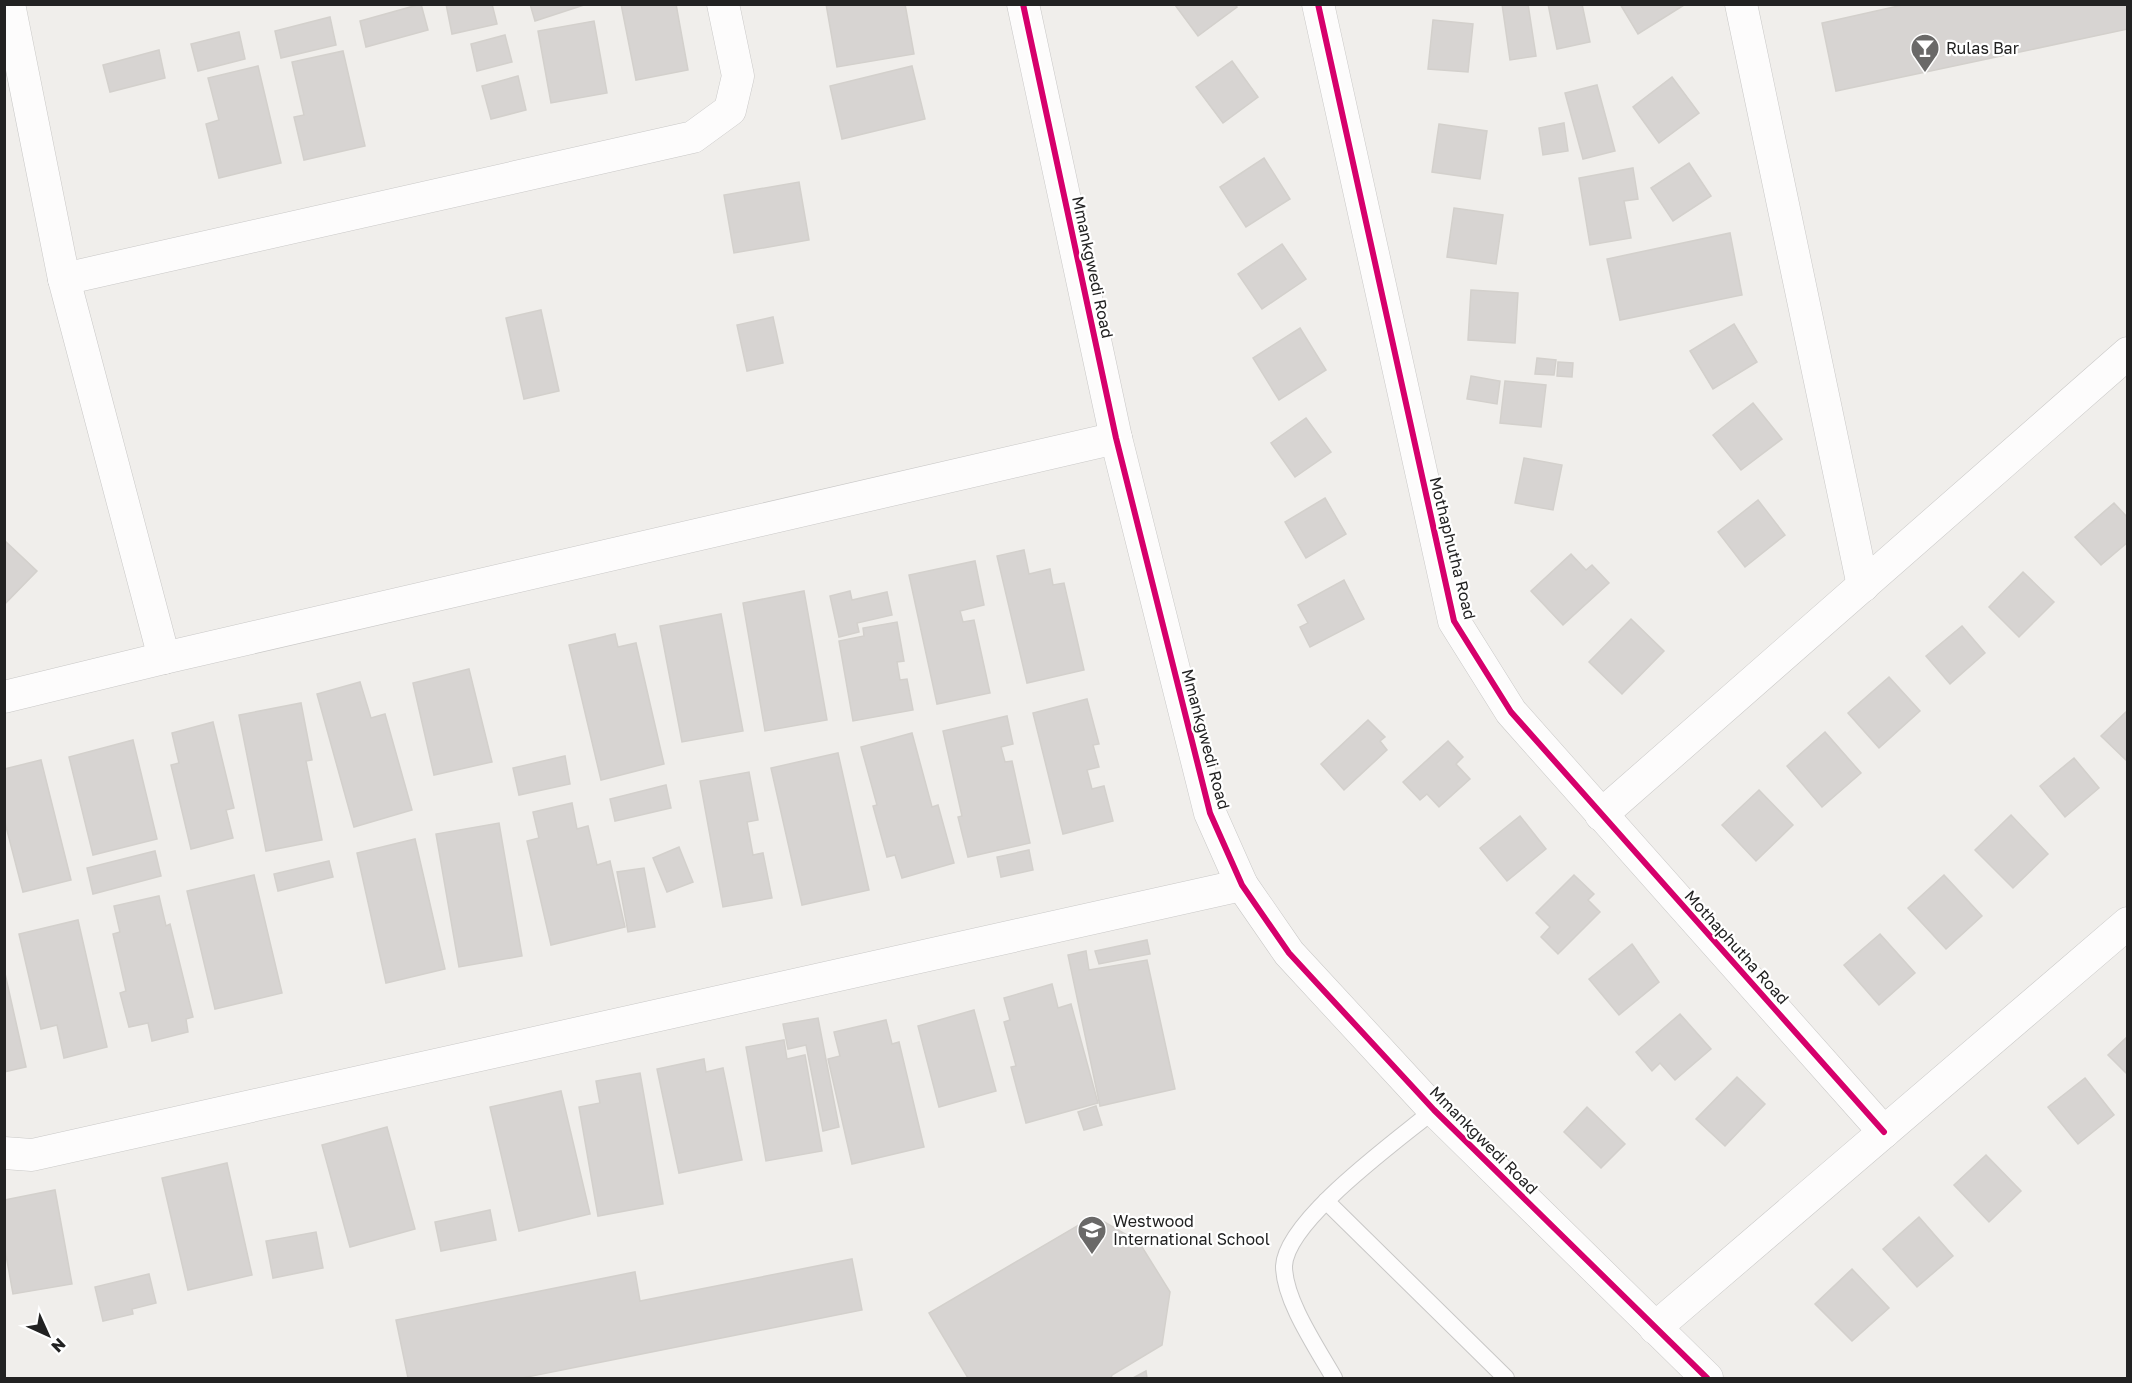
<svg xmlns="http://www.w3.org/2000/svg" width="2132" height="1383" viewBox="0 0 2132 1383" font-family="'Golos Text',sans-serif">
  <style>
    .building { fill: #d7d4d2; stroke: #d3d0cc; stroke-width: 1.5 }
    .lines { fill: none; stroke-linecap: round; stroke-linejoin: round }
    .service-casing { stroke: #c9c8c7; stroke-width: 18 }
    .minor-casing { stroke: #c9c8c7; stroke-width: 33 }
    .service { stroke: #fdfcfc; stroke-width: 16 }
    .minor { stroke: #fdfcfc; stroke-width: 32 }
    .cycleway-casing { stroke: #fff; stroke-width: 10 }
    .cycleway { stroke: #d6006c; stroke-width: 6 }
    .labels { text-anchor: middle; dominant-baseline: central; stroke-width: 4.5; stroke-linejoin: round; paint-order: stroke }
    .poi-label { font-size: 16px; fill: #222; stroke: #fff; text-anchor: start }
    .street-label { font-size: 16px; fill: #222; stroke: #fff }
  </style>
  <rect width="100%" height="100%" fill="#f0eeeb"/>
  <g class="building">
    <path d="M421,4L428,30L366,47L360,21Z"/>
    <path d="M446,4H492L497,24L452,34Z"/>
    <path d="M530,4H587L535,21Z"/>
    <path d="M621,4H676L688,70L636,80Z"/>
    <path d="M826,4H905L914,54L837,67Z"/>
    <path d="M1235,4L1237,7L1198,36L1175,5Z"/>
    <path d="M1502,4H1528L1536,56L1510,60Z"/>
    <path d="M1548,4H1582L1590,42L1557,49Z"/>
    <path d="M1620,4H1684V5L1638,34Z"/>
    <path d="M1907,4H2128V29L1836,91L1822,23Z"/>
    <path d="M330,17L336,45L281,58L275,31Z"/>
    <path d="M1433,20L1473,24L1468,72L1428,69Z"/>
    <path d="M594,21L607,93L551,103L538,31Z"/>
    <path d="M239,32L245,59L198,71L191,44Z"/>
    <path d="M505,35L512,62L477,71L471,44Z"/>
    <path d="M159,50L165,78L110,92L103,65Z"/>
    <path d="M343,51L365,146L304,160L294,117L304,115L292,62Z"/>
    <path d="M1232,61L1258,97L1223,123L1196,87Z"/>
    <path d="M258,66L281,163L219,178L206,124L219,120L208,78Z"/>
    <path d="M912,66L925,119L842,139L830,86Z"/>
    <path d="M518,76L526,110L491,119L482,86Z"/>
    <path d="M1672,77L1699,113L1659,143L1633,107Z"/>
    <path d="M1597,85L1615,151L1583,159L1565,93Z"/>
    <path d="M1564,123L1568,151L1543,155L1539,128Z"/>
    <path d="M1439,124L1487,131L1480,179L1432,172Z"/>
    <path d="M1264,158L1290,199L1246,227L1220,187Z"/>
    <path d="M1689,163L1711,196L1673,221L1651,188Z"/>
    <path d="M1633,168L1638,199L1624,201L1631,238L1590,245L1579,178Z"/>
    <path d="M799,182L809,240L734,253L724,195Z"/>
    <path d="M1454,208L1503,215L1496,264L1447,257Z"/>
    <path d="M1730,233L1742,295L1620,320L1607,259Z"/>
    <path d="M1282,244L1306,279L1262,309L1238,274Z"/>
    <path d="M1471,290L1518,293L1515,343L1468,340Z"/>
    <path d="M541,310L559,391L524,399L506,318Z"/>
    <path d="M773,317L783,363L747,371L737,325Z"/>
    <path d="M1734,324L1757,362L1713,389L1690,351Z"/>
    <path d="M1300,328L1326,370L1279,400L1253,358Z"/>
    <path d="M1537,358L1556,360L1554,375L1535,374Z"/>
    <path d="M1558,362L1573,363L1572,377L1557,376Z"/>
    <path d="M1471,376L1500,381L1497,404L1467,399Z"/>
    <path d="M1505,381L1546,385L1541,427L1500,423Z"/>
    <path d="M1753,403L1782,439L1741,470L1713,435Z"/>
    <path d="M1306,418L1331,452L1295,477L1271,443Z"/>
    <path d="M1524,458L1562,465L1553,510L1515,503Z"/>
    <path d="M1325,498L1346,534L1306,558L1285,522Z"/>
    <path d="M1758,500L1785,535L1745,567L1718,532Z"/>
    <path d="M2114,503L2128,518V542L2101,565L2075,537Z"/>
    <path d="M4,540L37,571L4,605Z"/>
    <path d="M1024,550L1029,574L1050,569L1053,585L1064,583L1084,670L1027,683L997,556Z"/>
    <path d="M1571,554L1586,570L1592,565L1609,583L1563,625L1531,591Z"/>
    <path d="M975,561L984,605L960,611L963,622L974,620L990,693L937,704L909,575Z"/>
    <path d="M2023,572L2054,602L2019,637L1989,607Z"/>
    <path d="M1344,580L1364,619L1310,647L1300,627L1308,623L1298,605Z"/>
    <path d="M804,591L827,720L765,731L743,603Z"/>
    <path d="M850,591L852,600L887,592L892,615L857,623L859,632L839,637L830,596Z"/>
    <path d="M721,614L743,731L682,742L660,626Z"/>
    <path d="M1631,619L1664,651L1622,694L1589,662Z"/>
    <path d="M897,622L904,661L897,662L900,680L907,679L913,710L853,721L839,641L864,636L863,628Z"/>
    <path d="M1962,626L1985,653L1950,684L1926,656Z"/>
    <path d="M615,634L618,647L636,643L664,764L601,780L569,645Z"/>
    <path d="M469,669L492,762L434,775L413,683Z"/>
    <path d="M1889,677L1920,711L1879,748L1848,713Z"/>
    <path d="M360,682L371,718L385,714L412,810L354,827L317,694Z"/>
    <path d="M1087,699L1099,744L1093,745L1099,767L1087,770L1092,789L1104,786L1113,821L1063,834L1033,713Z"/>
    <path d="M301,703L312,760L306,761L322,840L266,851L239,715Z"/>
    <path d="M2128,710V762L2101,736Z"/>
    <path d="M1007,716L1013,744L1001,747L1005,762L1012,761L1030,843L968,857L958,817L962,816L943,731Z"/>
    <path d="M1368,720L1385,737L1380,741L1387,750L1344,790L1321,764Z"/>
    <path d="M213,722L234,808L226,810L233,838L191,849L171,765L179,763L172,733Z"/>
    <path d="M1825,732L1861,773L1822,807L1787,766Z"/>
    <path d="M912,733L932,807L938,805L954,863L902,878L895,855L887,857L873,806L877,805L861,747Z"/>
    <path d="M133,740L157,839L93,855L69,757Z"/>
    <path d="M1448,741L1463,757L1456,764L1470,779L1439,807L1427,794L1420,800L1403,782Z"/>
    <path d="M838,753L869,890L802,905L771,768Z"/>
    <path d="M565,756L570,784L519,795L513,768Z"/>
    <path d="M2074,758L2099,788L2065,817L2040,786Z"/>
    <path d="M41,760L71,880L23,892L4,819V769Z"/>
    <path d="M749,772L758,820L747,822L753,855L763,853L772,898L723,907L700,781Z"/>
    <path d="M666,785L671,808L615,821L610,799Z"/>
    <path d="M1759,790L1793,825L1756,861L1722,825Z"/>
    <path d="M572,803L577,829L588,826L597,865L610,861L625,927L551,945L527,841L539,838L533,812Z"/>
    <path d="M2011,815L2048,854L2013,888L1975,850Z"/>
    <path d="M1520,816L1546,849L1507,881L1480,848Z"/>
    <path d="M499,823L522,956L459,967L436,834Z"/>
    <path d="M415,839L445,969L386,983L357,853Z"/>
    <path d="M679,847L693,882L667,892L653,858Z"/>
    <path d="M1029,850L1033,870L1001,877L997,857Z"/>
    <path d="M155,851L161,876L93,894L87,868Z"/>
    <path d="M329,861L333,877L278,891L274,874Z"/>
    <path d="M644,868L655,927L628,932L617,872Z"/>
    <path d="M254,875L282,993L215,1009L187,891Z"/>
    <path d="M1574,875L1594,894L1588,900L1600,912L1558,954L1541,937L1550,927L1536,913Z"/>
    <path d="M1944,875L1982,916L1946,949L1908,908Z"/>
    <path d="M159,896L166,926L170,924L193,1017L186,1019L188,1032L152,1041L148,1023L129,1027L120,993L126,991L113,934L120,932L114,906Z"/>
    <path d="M78,920L107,1047L64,1058L57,1025L41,1029L19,934Z"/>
    <path d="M1880,934L1915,973L1879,1005L1844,965Z"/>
    <path d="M1147,940L1150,954L1099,964L1095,951Z"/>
    <path d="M1632,944L1659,982L1619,1015L1589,979Z"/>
    <path d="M1086,951L1089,970L1147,960L1175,1089L1100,1106L1068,955Z"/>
    <path d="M4,969L26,1067L4,1072Z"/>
    <path d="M1052,984L1058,1008L1071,1004L1098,1103L1026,1123L1011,1067L1016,1066L1004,1022L1010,1020L1004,998Z"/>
    <path d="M974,1010L996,1091L939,1107L918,1026Z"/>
    <path d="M1680,1014L1711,1049L1675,1080L1660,1063L1652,1071L1636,1052Z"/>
    <path d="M818,1018L839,1127L823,1131L806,1045L788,1049L783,1024Z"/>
    <path d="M886,1020L892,1044L899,1042L924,1147L852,1164L828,1059L840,1056L834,1032Z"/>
    <path d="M2128,1036V1075L2108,1055Z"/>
    <path d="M784,1040L787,1059L805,1055L822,1151L766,1161L746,1047Z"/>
    <path d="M704,1059L706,1072L723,1068L742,1160L679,1173L657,1069Z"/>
    <path d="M640,1073L663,1204L598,1216L579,1107L600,1103L596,1081Z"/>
    <path d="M1737,1077L1765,1104L1725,1146L1696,1119Z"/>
    <path d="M2085,1078L2114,1115L2078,1144L2048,1107Z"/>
    <path d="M561,1091L590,1214L519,1231L490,1107Z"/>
    <path d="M1096,1106L1102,1125L1084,1130L1078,1112Z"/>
    <path d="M1587,1107L1625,1144L1601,1168L1564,1132Z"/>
    <path d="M387,1127L415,1229L350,1247L322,1145Z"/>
    <path d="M1986,1155L2021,1191L1989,1222L1954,1185Z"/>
    <path d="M227,1163L252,1275L188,1290L162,1178Z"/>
    <path d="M55,1190L72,1284L13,1294L4,1244V1200Z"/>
    <path d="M490,1210L496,1240L441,1251L435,1222Z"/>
    <path d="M1094,1216L1139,1242L1170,1292L1162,1345L1112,1375L1111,1378H968L929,1313Z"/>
    <path d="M1919,1217L1953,1256L1917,1287L1883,1249Z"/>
    <path d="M316,1232L323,1268L273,1278L266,1241Z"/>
    <path d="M852,1259L862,1310L522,1378H408L396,1320L635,1272L640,1301Z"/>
    <path d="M1852,1269L1889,1308L1852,1341L1815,1304Z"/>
    <path d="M149,1274L156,1303L132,1309L133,1314L103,1321L95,1287Z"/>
    <path d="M1146,1371L1147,1378H1133Z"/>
  </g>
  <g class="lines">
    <g class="service-casing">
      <g id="service">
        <path d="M1326,1201L1506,1378"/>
        <path d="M1334,1378C1317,1348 1284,1300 1284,1266C1286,1220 1398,1140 1434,1110"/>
      </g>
    </g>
    <g class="minor-casing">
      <g id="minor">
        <path d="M9,4L64,279L164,658"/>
        <path d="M1023,4L1116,438L1210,813L1242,885L1289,953L1434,1110L1707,1378"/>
        <path d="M1318,4L1454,621L1511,712L1884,1132"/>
        <path d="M1741,4L1863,586"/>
        <path d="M64,279L693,137L730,110L738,76L723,4"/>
        <path d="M4,697L164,658L1116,438"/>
        <path d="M1601,815L2128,353"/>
        <path d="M4,1153L32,1155L1242,885"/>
        <path d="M1655,1328L2128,923"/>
      </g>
    </g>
    <use href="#service" class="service"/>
    <use href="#minor" class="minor"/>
    <g class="cycleway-casing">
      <g id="cycleway">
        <path d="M1023,4L1116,438L1210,813L1242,885L1289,953L1434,1110L1707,1378"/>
        <path d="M1318,4L1454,621L1511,712L1884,1132"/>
      </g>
    </g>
    <use href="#cycleway" class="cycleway"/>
  </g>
  <defs>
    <g id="bar-pin" transform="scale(1.5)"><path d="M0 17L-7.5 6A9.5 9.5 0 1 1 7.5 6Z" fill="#6a6968" stroke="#fff"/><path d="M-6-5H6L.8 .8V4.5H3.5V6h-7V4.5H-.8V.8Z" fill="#fff"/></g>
    <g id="school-pin" transform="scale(1.5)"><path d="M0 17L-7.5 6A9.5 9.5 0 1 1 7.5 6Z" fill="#6a6968" stroke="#fff"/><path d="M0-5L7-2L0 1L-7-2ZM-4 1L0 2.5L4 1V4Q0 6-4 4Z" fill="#fff"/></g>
  </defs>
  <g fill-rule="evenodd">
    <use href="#bar-pin" x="1925" y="48"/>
    <use href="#school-pin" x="1092" y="1230"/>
  </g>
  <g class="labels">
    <g class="poi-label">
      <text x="1946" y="48">Rulas Bar</text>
      <text x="1113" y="1221">Westwood<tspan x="1113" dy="18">International School</tspan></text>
    </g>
    <g class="street-label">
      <text transform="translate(1093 267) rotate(78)">Mmankgwedi Road</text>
      <text transform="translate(1453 548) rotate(76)">Mothaphutha Road</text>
      <text transform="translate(1206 739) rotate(75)">Mmankgwedi Road</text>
      <text transform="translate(1737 947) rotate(48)">Mothaphutha Road</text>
      <text transform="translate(1484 1140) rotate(45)">Mmankgwedi Road</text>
    </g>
  </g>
  <rect width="2132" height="1383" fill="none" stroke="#222222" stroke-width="12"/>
  <g transform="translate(48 1335) rotate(135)" stroke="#ffffff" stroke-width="4.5" paint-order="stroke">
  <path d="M0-4.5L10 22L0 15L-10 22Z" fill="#222222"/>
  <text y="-9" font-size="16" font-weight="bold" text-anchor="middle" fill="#222222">N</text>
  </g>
</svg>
